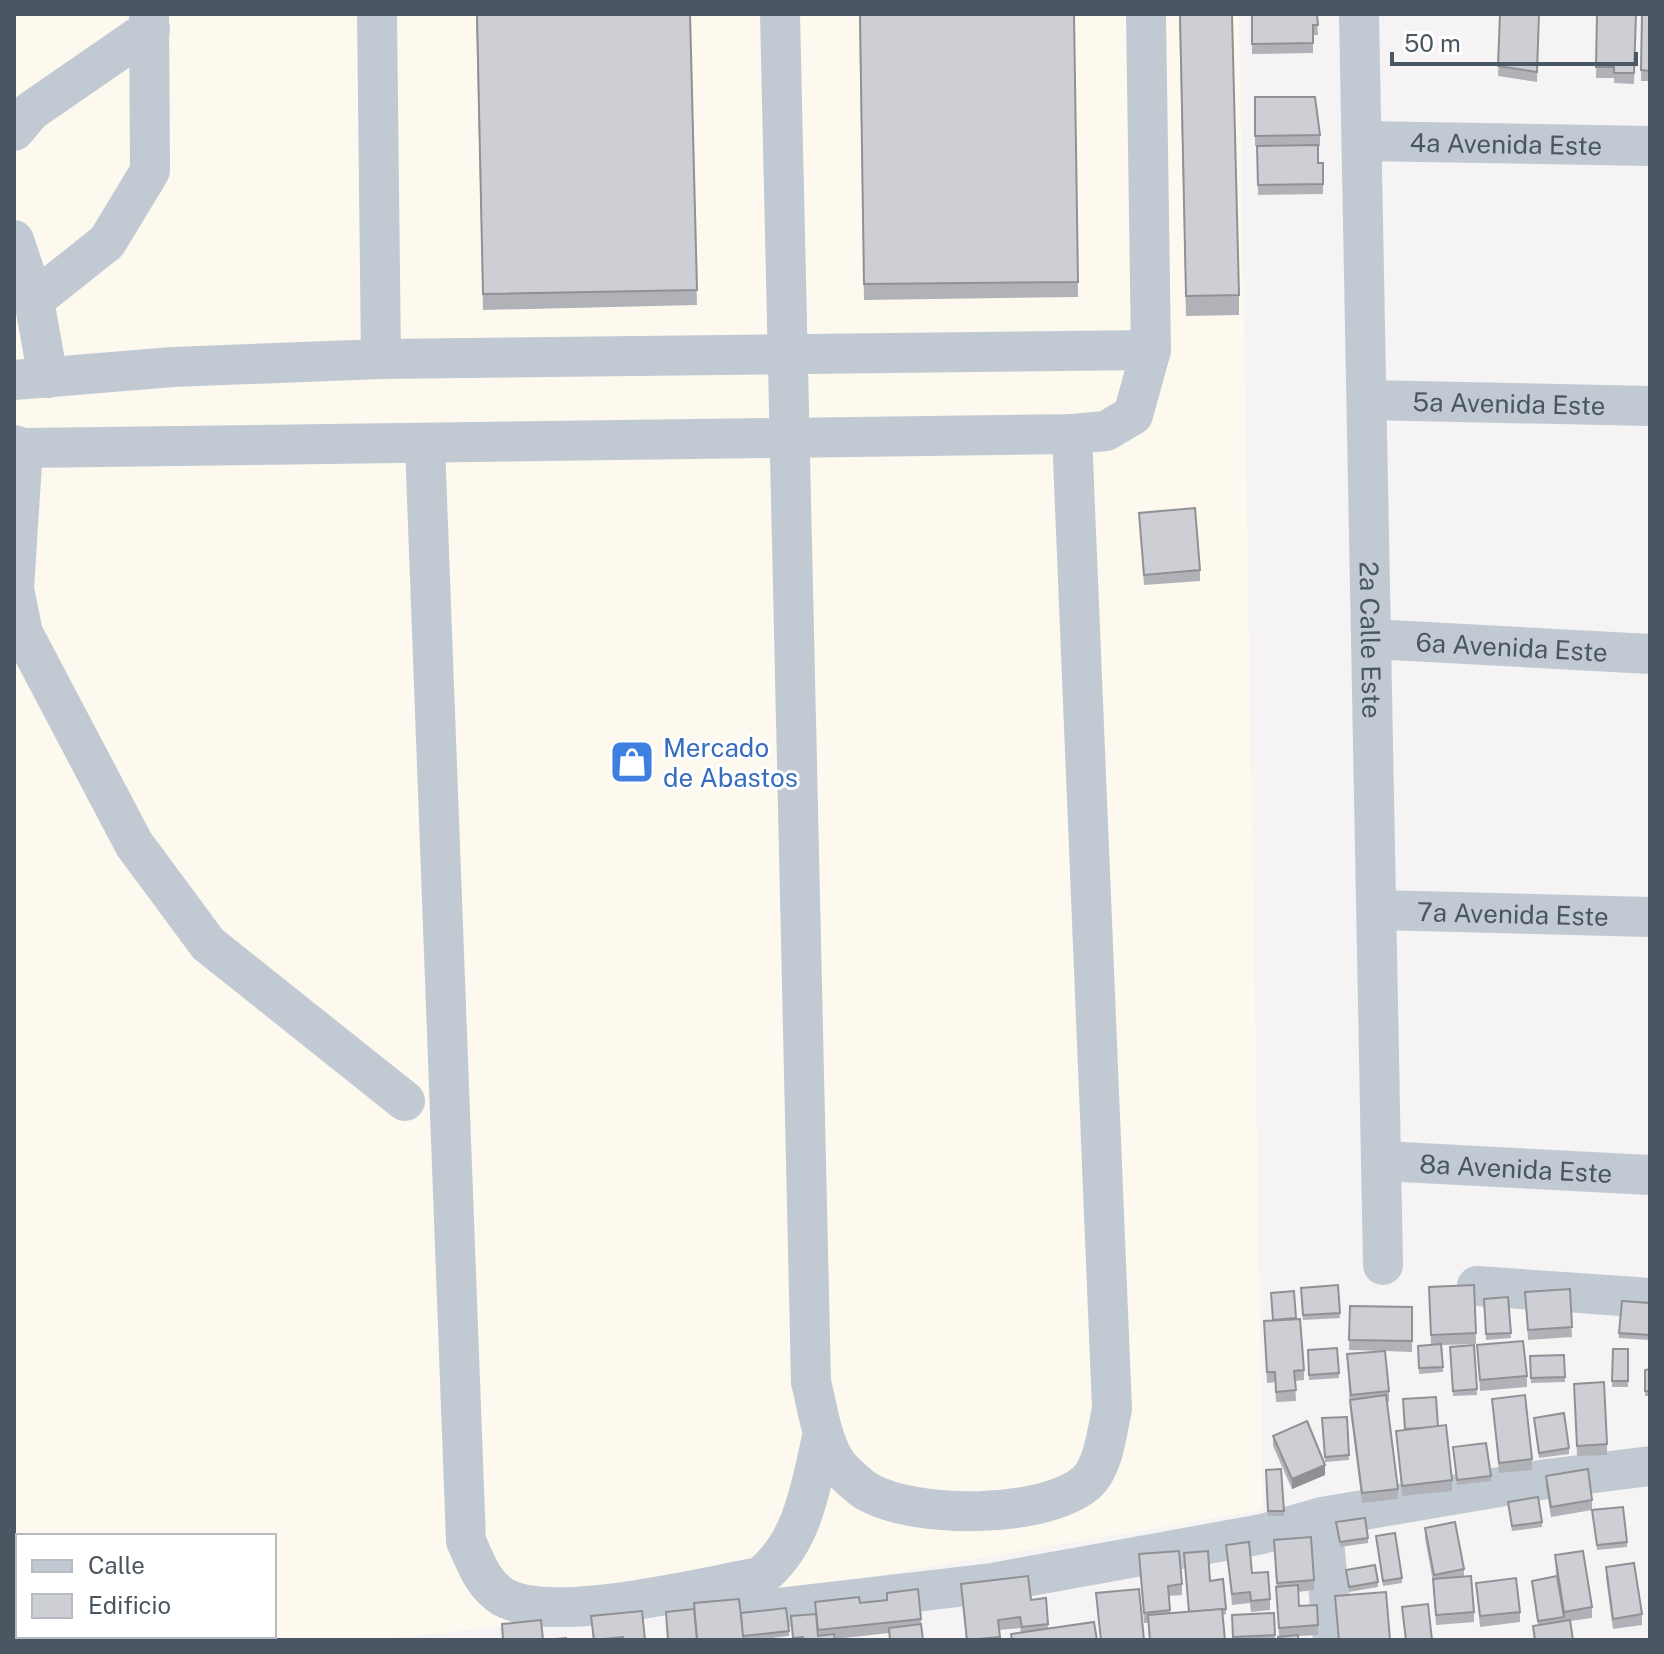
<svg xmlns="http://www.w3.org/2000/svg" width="1664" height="1654" viewBox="0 0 1664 1654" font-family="'Public Sans',sans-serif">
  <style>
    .commercial { fill: #fdf9ef; fill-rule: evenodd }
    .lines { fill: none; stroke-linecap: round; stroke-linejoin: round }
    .minor { stroke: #c1cad2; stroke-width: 40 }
    .wall { fill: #b0b2b7 }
    .shaded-wall { fill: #909195 }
    .building { fill: #cdcfd5; stroke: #909195; stroke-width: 2 }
    .labels { text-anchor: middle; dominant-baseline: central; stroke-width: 6; stroke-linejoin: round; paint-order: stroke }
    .street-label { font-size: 26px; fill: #4a5661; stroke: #fff }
    .shop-label { font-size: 26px; fill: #366cbe; stroke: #fff; text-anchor: start }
  </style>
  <rect width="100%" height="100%" fill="#f5f3f3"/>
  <path class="commercial" d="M14,14H1239L1263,1510L689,1607L376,1640H14ZM18,1536H274V1636H18Z"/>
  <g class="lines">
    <g class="minor">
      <path d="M377,14L381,359L1151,350L1146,14"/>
      <path d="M780,14L811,1382C818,1409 822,1446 840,1468C847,1475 859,1487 868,1492C916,1519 1043,1519 1086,1483C1104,1467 1107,1431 1112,1409L1072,434"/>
      <path id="s1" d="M1359,14L1383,1265"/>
      <path d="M14,131L31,111L150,29"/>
      <path id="s2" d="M1362,141L1650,146"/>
      <path d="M14,240L34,300"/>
      <path d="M48,378L34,300L107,242L150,171L149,14"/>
      <path d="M14,380L173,367L381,359"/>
      <path id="s3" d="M1367,400L1650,406"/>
      <path d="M14,445L23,448L1072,434L1106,431L1133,415L1151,350"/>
      <path d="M425,445L466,1541C475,1561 483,1585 503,1597C553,1625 702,1587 760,1577C804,1543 811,1484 823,1433"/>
      <path d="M23,448L14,589L23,633L134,844L208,944L405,1101"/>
      <path id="s4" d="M1372,639L1650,654"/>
      <path id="s5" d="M1377,910L1650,917"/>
      <path id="s6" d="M1382,1161L1650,1175"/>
      <path d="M1477,1286L1650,1298"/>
      <path d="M1322,1517L1333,1640"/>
      <path d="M752,1611L992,1583L1262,1534L1322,1517L1547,1479L1650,1466"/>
    </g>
  </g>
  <g class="wall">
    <path d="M476,14H690L697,305L483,310Z"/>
    <path d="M859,14H1074L1078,297L864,300Z"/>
    <path d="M1179,14L1239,295V315L1186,316Z"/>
    <path d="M1252,14H1317L1318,35H1313V53L1252,54Z"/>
    <path d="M1500,14H1539L1537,82L1498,76Z"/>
    <path d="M1597,14H1636L1634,84L1614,83V78H1596Z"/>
    <path d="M1642,14H1650V81H1641Z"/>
    <path d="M1255,97L1320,135V146H1318V163H1323V194L1258,195L1257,146H1255Z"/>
    <path d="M1139,513L1200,570V581L1144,585Z"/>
    <path d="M1338,1285L1340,1318L1303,1320L1301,1288Z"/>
    <path d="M1474,1285L1476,1344L1442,1345L1443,1372L1419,1374L1418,1346L1431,1345L1429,1287Z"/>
    <path d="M1570,1289L1572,1337L1528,1340L1525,1292Z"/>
    <path d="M1508,1297L1511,1338L1486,1340L1484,1299Z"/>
    <path d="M1650,1303V1340L1619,1338V1333Z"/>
    <path d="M1350,1306L1412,1307V1352L1385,1351L1389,1391V1402H1387L1398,1489V1499L1362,1503L1350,1410L1347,1354L1384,1351L1349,1350Z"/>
    <path d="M1296,1319L1304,1370V1380L1295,1381L1296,1401L1276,1402L1275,1382L1267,1383L1264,1321Z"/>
    <path d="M1474,1345L1477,1395L1453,1396L1450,1347Z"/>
    <path d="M1477,1345L1527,1376V1387L1480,1391Z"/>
    <path d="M1337,1348L1339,1378L1309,1380L1308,1350Z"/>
    <path d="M1613,1349H1628V1387H1612Z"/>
    <path d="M1564,1355L1565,1382L1531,1383L1530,1356Z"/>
    <path d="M1650,1369V1396H1645V1370Z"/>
    <path d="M1574,1394L1607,1444V1455L1577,1456Z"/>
    <path d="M1403,1399L1438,1426L1452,1480V1491L1402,1496L1396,1431L1404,1430Z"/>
    <path d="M1492,1399L1532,1459V1470L1499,1473Z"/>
    <path d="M1347,1417L1349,1460L1325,1462L1322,1418Z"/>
    <path d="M1534,1418L1569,1448V1454L1539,1458Z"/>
    <path d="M1273,1436L1325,1475L1292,1489L1273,1446Z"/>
    <path d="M1453,1447L1491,1476V1481L1457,1485Z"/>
    <path d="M1281,1469L1284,1516H1268L1266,1470Z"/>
    <path d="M1546,1476L1592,1500V1510L1551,1517L1546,1487Z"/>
    <path d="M1508,1502L1542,1522V1527L1512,1531Z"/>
    <path d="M1592,1510L1627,1542V1547L1597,1550Z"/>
    <path d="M1336,1522L1368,1538V1543L1340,1547Z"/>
    <path d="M1425,1528L1464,1569V1576L1474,1612V1622L1436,1625L1433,1582L1425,1538Z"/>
    <path d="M1376,1536L1402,1578V1583L1383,1586Z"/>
    <path d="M1274,1540L1314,1580V1590L1298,1592L1299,1606L1318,1625V1635L1279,1637Z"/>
    <path d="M1226,1545L1252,1573L1270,1599V1610L1251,1612L1250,1603L1232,1605Z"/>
    <path d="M1139,1554L1182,1584V1595L1168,1596L1170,1613L1188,1612L1210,1581L1226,1609V1614L1223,1615L1225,1640H1149L1148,1623H1144Z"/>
    <path d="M1555,1555L1592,1607V1618L1570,1621L1573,1640H1534L1533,1626L1538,1625L1532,1581L1556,1577Z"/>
    <path d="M1606,1567L1642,1614V1625L1613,1629L1606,1578Z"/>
    <path d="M1346,1570L1378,1582V1587L1349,1592Z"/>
    <path d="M1476,1583L1520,1612V1622L1480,1627Z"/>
    <path d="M961,1584L1031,1600L1046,1598L1048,1629L1097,1640H1011V1634L1021,1633L1020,1628L999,1630L1000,1640H966Z"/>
    <path d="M887,1593L921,1619V1624L889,1633L835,1639V1640H793L791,1622L815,1614V1602L860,1603L887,1601Z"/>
    <path d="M741,1613L789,1631V1636L755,1640H668Z"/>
    <path d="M1274,1613L1275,1640H1233L1232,1615Z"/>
    <path d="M591,1616L645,1640H593Z"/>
  </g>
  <path class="shaded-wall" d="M1325,1465V1475L1292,1489V1479Z"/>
  <g class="building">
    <path d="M477,14H690L697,290L483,294Z"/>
    <path d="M860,14H1074L1078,282L864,284Z"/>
    <path d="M1180,14H1232L1239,295L1186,296Z"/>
    <path d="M1252,14H1317L1318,25H1313V43L1252,44Z"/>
    <path d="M1500,14H1539L1537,72L1498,66Z"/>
    <path d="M1597,14H1636L1634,73H1614V67H1596Z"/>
    <path d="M1642,14H1650V71L1641,70Z"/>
    <path d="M1255,97H1315L1320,135L1255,136Z"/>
    <path d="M1318,145V163H1323V184L1258,185L1257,146Z"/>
    <path d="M1195,508L1200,570L1144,575L1139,513Z"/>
    <path d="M1338,1285L1340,1313L1303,1315L1301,1288Z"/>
    <path d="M1474,1285L1476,1333L1431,1335L1429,1287Z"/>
    <path d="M1570,1289L1572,1327L1528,1330L1525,1292Z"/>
    <path d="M1294,1291L1296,1318L1273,1320L1271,1293Z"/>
    <path d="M1508,1297L1511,1333L1486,1334L1484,1299Z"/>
    <path d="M1622,1301L1650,1303V1335L1619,1333Z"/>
    <path d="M1350,1306L1412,1307V1341L1349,1340Z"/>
    <path d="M1300,1319L1304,1370L1294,1371L1296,1390L1276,1392L1275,1372H1267L1264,1321Z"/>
    <path d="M1523,1341L1527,1376L1480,1380L1477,1345Z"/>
    <path d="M1441,1344L1443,1367L1419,1368L1418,1346Z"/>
    <path d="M1474,1345L1477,1389L1453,1391L1450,1347Z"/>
    <path d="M1337,1348L1339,1373L1309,1375L1308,1350Z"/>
    <path d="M1613,1349H1628V1381H1612Z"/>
    <path d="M1385,1351L1389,1391L1351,1395L1347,1354Z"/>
    <path d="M1564,1355L1565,1377L1531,1378L1530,1356Z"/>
    <path d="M1650,1369V1391H1645V1370Z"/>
    <path d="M1604,1382L1607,1444L1577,1446L1574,1384Z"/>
    <path d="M1386,1395L1398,1489L1362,1493L1350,1400Z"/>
    <path d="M1525,1395L1532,1459L1499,1463L1492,1399Z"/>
    <path d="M1436,1397L1438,1427L1405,1429L1403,1399Z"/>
    <path d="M1564,1413L1569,1448L1539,1453L1534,1418Z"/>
    <path d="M1347,1417L1349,1455L1325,1457L1322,1418Z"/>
    <path d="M1307,1421L1325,1465L1292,1479L1273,1436Z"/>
    <path d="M1446,1425L1452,1480L1402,1486L1396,1431Z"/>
    <path d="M1486,1443L1491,1476L1457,1480L1453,1447Z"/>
    <path d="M1281,1469L1284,1511H1268L1266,1470Z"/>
    <path d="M1588,1469L1592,1500L1551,1507L1546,1476Z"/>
    <path d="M1538,1497L1542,1522L1512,1526L1508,1502Z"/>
    <path d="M1623,1507L1627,1542L1597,1545L1592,1510Z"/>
    <path d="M1365,1518L1368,1538L1340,1542L1336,1522Z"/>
    <path d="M1455,1522L1464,1569L1434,1575L1425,1528Z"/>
    <path d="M1395,1533L1402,1578L1383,1581L1376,1536Z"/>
    <path d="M1311,1537L1314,1580L1277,1583L1274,1540Z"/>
    <path d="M1249,1542L1252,1573L1268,1572L1270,1599L1251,1601L1250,1592L1232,1594L1226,1545Z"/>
    <path d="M1179,1551L1182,1584L1168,1586L1170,1610L1144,1613L1139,1554Z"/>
    <path d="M1208,1551L1210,1581L1223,1579L1226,1609L1189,1612L1184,1553Z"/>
    <path d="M1583,1551L1592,1607L1564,1612L1555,1555Z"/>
    <path d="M1634,1563L1642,1614L1613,1619L1606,1567Z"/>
    <path d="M1375,1565L1378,1582L1349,1587L1346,1570Z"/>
    <path d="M1028,1576L1031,1600L1046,1598L1048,1624L1022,1627L1020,1617L998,1620L1000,1637L967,1640L961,1584Z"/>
    <path d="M1471,1576L1474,1612L1436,1615L1433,1579Z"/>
    <path d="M1557,1576L1564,1617L1538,1621L1532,1581Z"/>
    <path d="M1516,1578L1520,1612L1480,1616L1476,1583Z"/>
    <path d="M1298,1585L1299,1606L1317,1605L1318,1625L1279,1628L1276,1587Z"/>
    <path d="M918,1589L921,1619L818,1630L815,1602L859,1597L860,1603L887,1600V1593Z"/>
    <path d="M1139,1589L1144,1640H1101L1096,1593Z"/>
    <path d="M1386,1592L1390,1640H1339L1335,1596Z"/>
    <path d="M739,1599L744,1640H697L694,1603Z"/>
    <path d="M1428,1604L1432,1640H1406L1402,1607Z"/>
    <path d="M786,1608L789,1631L743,1636L741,1613Z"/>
    <path d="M694,1609L697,1640H668L666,1612Z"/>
    <path d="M1222,1609L1225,1640H1150L1148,1615Z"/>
    <path d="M642,1611L645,1640H623V1637L594,1640L591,1616Z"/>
    <path d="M1274,1613L1275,1635L1233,1637L1232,1615Z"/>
    <path d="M816,1614L818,1636L834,1634L835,1640H804L803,1637L793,1638L791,1616Z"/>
    <path d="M541,1620L543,1640H503L502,1624Z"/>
    <path d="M1570,1620L1573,1640H1535L1533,1626Z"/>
    <path d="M1094,1622L1097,1640H1012L1011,1634Z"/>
    <path d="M921,1624L923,1640H890L889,1628Z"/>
    <path d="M1298,1635V1640H1278V1637Z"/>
    <path d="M566,1638V1640H545Z"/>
  </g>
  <defs>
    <g id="shop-square" transform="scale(2.3)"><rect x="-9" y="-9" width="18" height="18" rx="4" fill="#3f7fe0" stroke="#fff"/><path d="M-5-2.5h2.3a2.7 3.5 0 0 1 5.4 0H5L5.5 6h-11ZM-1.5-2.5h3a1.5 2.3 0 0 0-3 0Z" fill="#fff"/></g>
  </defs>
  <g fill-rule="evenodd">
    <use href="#shop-square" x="632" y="762"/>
  </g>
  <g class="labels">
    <g class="street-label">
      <text stroke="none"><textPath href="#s2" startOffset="144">4a Avenida Este</textPath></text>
      <text stroke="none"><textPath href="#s3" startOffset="142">5a Avenida Este</textPath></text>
      <text stroke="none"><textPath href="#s1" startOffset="626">2a Calle Este</textPath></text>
      <text stroke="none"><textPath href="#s4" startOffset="140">6a Avenida Este</textPath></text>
      <text stroke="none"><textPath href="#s5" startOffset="136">7a Avenida Este</textPath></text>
      <text stroke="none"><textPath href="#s6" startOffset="134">8a Avenida Este</textPath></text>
    </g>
    <g class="shop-label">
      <text x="663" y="747">Mercado<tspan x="663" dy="30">de Abastos</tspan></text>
    </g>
  </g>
  <rect width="1664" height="1654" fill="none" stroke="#4a5661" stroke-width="32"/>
  <rect x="16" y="1534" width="260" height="104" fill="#ffffff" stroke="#b7bbc0" stroke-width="2"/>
  <rect x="32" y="1560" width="40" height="12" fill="#c1cad2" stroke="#b7bbc0" stroke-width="2"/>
  <text x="88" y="1574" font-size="24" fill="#4a5661">Calle</text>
  <rect x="32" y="1594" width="40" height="24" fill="#cdcfd5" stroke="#b7bbc0" stroke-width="2"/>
  <text x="88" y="1614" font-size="24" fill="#4a5661">Edificio</text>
  <path d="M1392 52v12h244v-12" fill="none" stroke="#4a5661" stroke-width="4"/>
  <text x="1404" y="52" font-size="24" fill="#4a5661" stroke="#ffffff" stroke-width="6" paint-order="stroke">50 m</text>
</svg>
